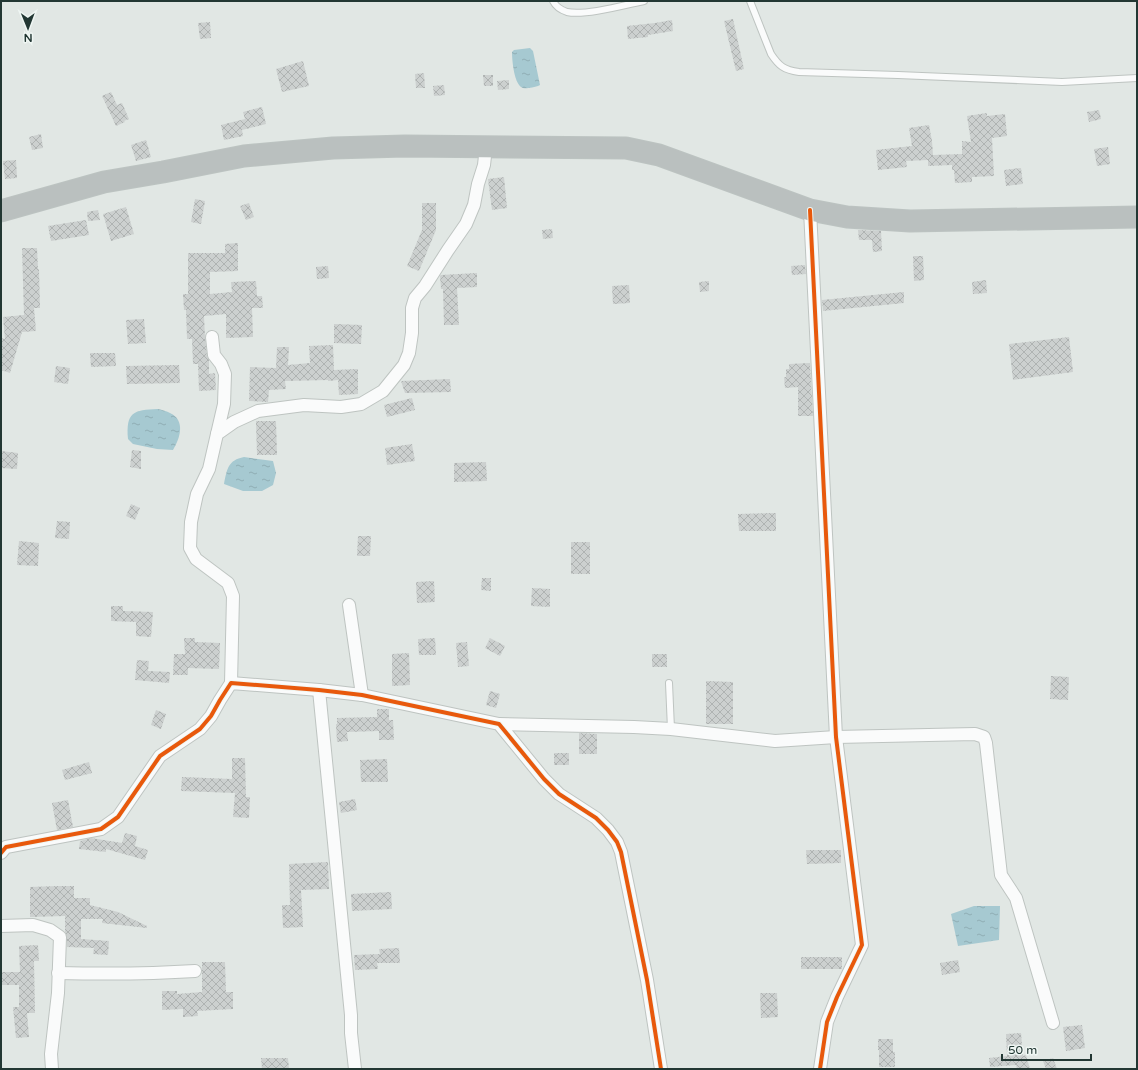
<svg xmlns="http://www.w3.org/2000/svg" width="1138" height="1070" viewBox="0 0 1138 1070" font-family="'Varela Round',sans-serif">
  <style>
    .water { fill: url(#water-ripples) }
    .building { fill: url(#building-cross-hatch) }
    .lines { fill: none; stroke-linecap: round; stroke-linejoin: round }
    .lane-casing { stroke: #bec4c1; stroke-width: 8 }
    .street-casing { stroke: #bec4c1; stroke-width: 14 }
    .highway-casing { stroke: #bcc3c1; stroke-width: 23 }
    .lane { stroke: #fafbfb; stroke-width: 6 }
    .street { stroke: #fafbfb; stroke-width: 12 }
    .highway { stroke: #bac0bf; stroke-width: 21 }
    .cycleway-casing { stroke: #eff6f3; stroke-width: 6 }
    .cycleway { stroke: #e8590c; stroke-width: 4 }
  </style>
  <defs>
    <pattern id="water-ripples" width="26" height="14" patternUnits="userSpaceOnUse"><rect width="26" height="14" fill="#a6c9d1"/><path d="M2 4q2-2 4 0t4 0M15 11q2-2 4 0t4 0" fill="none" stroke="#8fadb4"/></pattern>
    <pattern id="building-cross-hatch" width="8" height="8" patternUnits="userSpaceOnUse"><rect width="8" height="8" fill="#ccd0cf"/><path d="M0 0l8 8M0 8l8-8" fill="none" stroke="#afb3b2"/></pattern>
  </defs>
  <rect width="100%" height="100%" fill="#e1e7e4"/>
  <g class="water">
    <path d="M530,48L533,51L540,85L538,86C534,87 527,89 523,88C514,85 512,60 512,52L514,50Z"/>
    <path d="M158,409C162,410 167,411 170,413C186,420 180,439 173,450L157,449L133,444L128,439C126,412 133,410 158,409Z"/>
    <path d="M244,457L273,461L276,473L273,485L262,491H243L224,484C227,469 228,460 244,457Z"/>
    <path d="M974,906H1000L999,940L958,946L951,914Z"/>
  </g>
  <g class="building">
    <path d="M733,19L744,69L736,71L724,21Z"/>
    <path d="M672,20L673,31L648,35V37L628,39L627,26L655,23Z"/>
    <path d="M210,22L211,38L200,39L198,23Z"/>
    <path d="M303,61L309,86L282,92L276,69Z"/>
    <path d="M424,73L425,88H416L415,74Z"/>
    <path d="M483,75H493V86H484Z"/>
    <path d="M509,80V89L498,90L497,81Z"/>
    <path d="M444,85L445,95L434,96L433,86Z"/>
    <path d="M111,92L117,105L122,103L129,119L124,121L125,122L116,126L102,96Z"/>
    <path d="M262,107L266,124L242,130L243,136L224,140L221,125L245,119L243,112Z"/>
    <path d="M1099,110L1101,119L1089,122L1087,112Z"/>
    <path d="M987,113V116L1005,114L1007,136L992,138L994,176L972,177V182L955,183L954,170H952V165L928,166V160L906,161L907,167L878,170L876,150L912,146L909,128L929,125L932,141L933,155L962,154V141L971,142L967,116Z"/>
    <path d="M41,134L43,148L32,150L29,137Z"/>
    <path d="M146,140L151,157L136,161L131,145Z"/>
    <path d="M1108,147L1110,164L1097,166L1094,149Z"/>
    <path d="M16,160L17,178L5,179L3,161Z"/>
    <path d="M1021,168L1023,184L1006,186L1004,170Z"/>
    <path d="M504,177L507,208L492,210L488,179Z"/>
    <path d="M195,199L205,201L201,224L191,222Z"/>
    <path d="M249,203L254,217L246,220L240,206Z"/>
    <path d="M422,203H436V230L419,271L407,266L422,230Z"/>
    <path d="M126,207L134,234L111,241L103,214Z"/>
    <path d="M98,210L100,220L88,221L87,212Z"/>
    <path d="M86,220L89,235L51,241L48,226Z"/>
    <path d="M552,229L553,238L543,239L542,230Z"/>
    <path d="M858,230L881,231L882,251L873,252L872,240H859Z"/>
    <path d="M238,243V271L210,272V294L232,292L231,282L256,281L257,296H262L263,308H252L253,337L226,338V314L204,316L205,338L207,356L209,360V374L215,373L216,390L199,391L198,364H193L192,339H187L186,310H184L183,294H188V253H225V244Z"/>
    <path d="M22,248H37L38,269H39L40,308H34L36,331L22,332L10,373L1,370V338L5,339L3,317L24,315Z"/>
    <path d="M913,256H923L924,280L914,281Z"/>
    <path d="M805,265L806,274L792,275L791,266Z"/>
    <path d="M328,266L329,278L317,279L316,267Z"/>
    <path d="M477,273V287L457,288L459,325H444L443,289H441L440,276L441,275Z"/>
    <path d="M986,280L987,293L973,294L972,282Z"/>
    <path d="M709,281V291L700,292L699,282Z"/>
    <path d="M629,285L630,303L613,304L612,286Z"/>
    <path d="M904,292V303L823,311L822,300Z"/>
    <path d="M144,319L146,343L128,344L126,320Z"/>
    <path d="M334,324L362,325L361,344L334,343Z"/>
    <path d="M1069,337L1073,372L1013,380L1009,344Z"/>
    <path d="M333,345L334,370L358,369V394L339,395L338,380L328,381V380L285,381L286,389L269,390L268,402L249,401L250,367L276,368L277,347H289L288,365L310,363L309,346Z"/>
    <path d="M90,353H115L116,366L91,367Z"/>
    <path d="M810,363L813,416H798V387L785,388L784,377H786V369H789V364Z"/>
    <path d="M179,365L180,383L127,384L126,366Z"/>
    <path d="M56,366L70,368L68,384L54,382Z"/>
    <path d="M450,379L451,392L405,393L401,381Z"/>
    <path d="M412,398L415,410L387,417L384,405Z"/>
    <path d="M256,421H276L277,455H257Z"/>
    <path d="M412,444L415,461L387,465L385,448Z"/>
    <path d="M132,450L141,451V469L130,467Z"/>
    <path d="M1,451L18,453L17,469L1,468Z"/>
    <path d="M486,462L487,481L454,482V463Z"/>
    <path d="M131,504L140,508L135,520L126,516Z"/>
    <path d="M776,513V531H739L738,514Z"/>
    <path d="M57,521L70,522L69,539L55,538Z"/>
    <path d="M358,536H371L370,556H357Z"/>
    <path d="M19,541L39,543L38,566L17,565Z"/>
    <rect x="571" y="542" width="19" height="32"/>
    <path d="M482,578H491V591L481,590Z"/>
    <path d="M434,581L435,602L417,603L416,582Z"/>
    <path d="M532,588L550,589V607L531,606Z"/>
    <path d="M111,606H123V611L153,612L151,637L136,636V622L111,621Z"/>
    <path d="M184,638H195V642L220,643L219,669L188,668V675H173L174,654H185Z"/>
    <path d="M435,638L436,655H419L418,639Z"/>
    <path d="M490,638L505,646L500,656L485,648Z"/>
    <path d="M467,642L469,666L458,667L456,643Z"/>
    <path d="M409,653L410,685L392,686V654Z"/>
    <rect x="652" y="654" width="15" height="13"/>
    <path d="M137,660L149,661L148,671L170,672L169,683L135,680Z"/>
    <path d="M1051,676L1069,677L1068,700L1050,699Z"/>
    <path d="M706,681L733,682V724H706Z"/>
    <path d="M490,691L500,694L496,708L486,705Z"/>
    <path d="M377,709H389V720H393L394,740H379V731L347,732L348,741L337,742L336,724H337V718L377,717Z"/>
    <path d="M156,710L166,714L161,729L151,725Z"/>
    <path d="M579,733L597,734V754H579Z"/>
    <rect x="554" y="753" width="15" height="12"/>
    <path d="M232,758H245L246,797H250L249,818L233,817L235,793L181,791L182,777L232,779Z"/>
    <path d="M387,759L388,782H361L360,760Z"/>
    <path d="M89,762L92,773L65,780L62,770Z"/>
    <path d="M355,799L357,810L341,813L339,802Z"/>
    <path d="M68,800L73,827L57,830L52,803Z"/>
    <path d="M125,833L137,836L135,846L148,850L145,860L106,849V852L79,849L80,841L91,838L122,843Z"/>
    <path d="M806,850H841V863L807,864Z"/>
    <path d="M328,862L329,889L301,890L303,927L283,928L282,905H290L289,864Z"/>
    <path d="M58,886H74V898H90V905L118,912L147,926V928L102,923L103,919H81V939L109,941L108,955L93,954L94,948L67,947V937L65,932V916L30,917V887Z"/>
    <path d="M391,892L392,909L352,911L351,894Z"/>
    <path d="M38,945L39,961H34L35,1013H27L29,1037L16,1038L13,1007H19V985H1V972H20L19,946Z"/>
    <path d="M399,948L400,963H377L378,969L355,970L354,955L380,954L379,949Z"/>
    <rect x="801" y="957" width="41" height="12"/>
    <path d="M958,960L960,972L942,975L940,963Z"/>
    <path d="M202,962H225L226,992H233V1009L197,1011L198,1016L183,1017V1009L162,1010V991H177V994L202,992Z"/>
    <path d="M760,993H777L778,1017L761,1018Z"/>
    <path d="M1082,1025L1085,1048L1066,1051L1063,1027Z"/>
    <path d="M1021,1033L1023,1056L1026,1055L1030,1069H1017L1016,1065L990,1067L989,1058L1007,1056L1006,1034Z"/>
    <path d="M878,1039H893V1052H895V1067H879V1050H878Z"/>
    <path d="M261,1058H288L289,1069H262Z"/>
    <path d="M1053,1058L1057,1069H1046L1043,1061Z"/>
  </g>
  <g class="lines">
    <g class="lane-casing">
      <g id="lane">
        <path d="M553,1C556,7 561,10 567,12C585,16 625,5 644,1"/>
        <path d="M750,1L771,54C779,66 784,70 799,72L898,75L1062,82L1137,78"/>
        <path d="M669,683L671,729"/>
      </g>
    </g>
    <g class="street-casing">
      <g id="street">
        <path d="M810,210L836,737L862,945L837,997L827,1022L820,1069"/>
        <path d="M212,337L214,355L221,364L225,374L224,404L217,434"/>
        <path d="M349,605L362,695"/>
        <path d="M231,683L233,596L228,583L196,559L190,548L191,522L197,494L209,469L217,434L234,422L258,411L304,405L341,407L361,404L383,391L404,365L409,353L412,333V308L415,298L425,286L448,250L466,224L474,205L478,184L484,165L486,147"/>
        <path d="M319,690L351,1015V1033L355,1069"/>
        <path d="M499,724L634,727L671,729L775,741L836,737L975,734L984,737L986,743L1001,875L1016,898L1053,1023"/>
        <path d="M1,853L6,847L101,829L118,817L160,756L200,729L211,716L220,700L231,683L319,690L362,695L499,724L544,779L559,794L596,818L608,830L617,842L621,852L647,980L661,1069"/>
        <path d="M1,926L33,925L50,930L60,937L58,993L51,1054L52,1069"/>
        <path d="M58,973C104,974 149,974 195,971"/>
      </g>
    </g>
    <g class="highway-casing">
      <path id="highway" d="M1,211L104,182L163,172L244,156L333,148L405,146L626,148L659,155L810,210L847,217L910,221L1137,217"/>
    </g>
    <use href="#lane" class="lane"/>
    <use href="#street" class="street"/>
    <use href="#highway" class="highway"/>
    <g class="cycleway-casing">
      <g id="cycleway">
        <path d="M810,210L836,737L862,945L837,997L827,1022L820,1069"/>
        <path d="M1,853L6,847L101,829L118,817L160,756L200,729L211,716L220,700L231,683L319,690L362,695L499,724L544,779L559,794L596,818L608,830L617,842L621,852L647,980L661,1069"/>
      </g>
    </g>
    <use href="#cycleway" class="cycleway"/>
  </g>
  <rect width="1138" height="1070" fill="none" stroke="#223733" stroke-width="4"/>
  <g transform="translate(28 28) rotate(179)" stroke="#eff6f3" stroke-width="3" paint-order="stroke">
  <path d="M0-3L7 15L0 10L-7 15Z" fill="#223733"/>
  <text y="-6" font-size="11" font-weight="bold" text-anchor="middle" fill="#223733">N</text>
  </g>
  <path d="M1002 1054v6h89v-6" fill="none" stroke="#223733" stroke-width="2"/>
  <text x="1008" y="1054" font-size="12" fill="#223733" stroke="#eff6f3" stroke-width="3" paint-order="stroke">50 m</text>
</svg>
